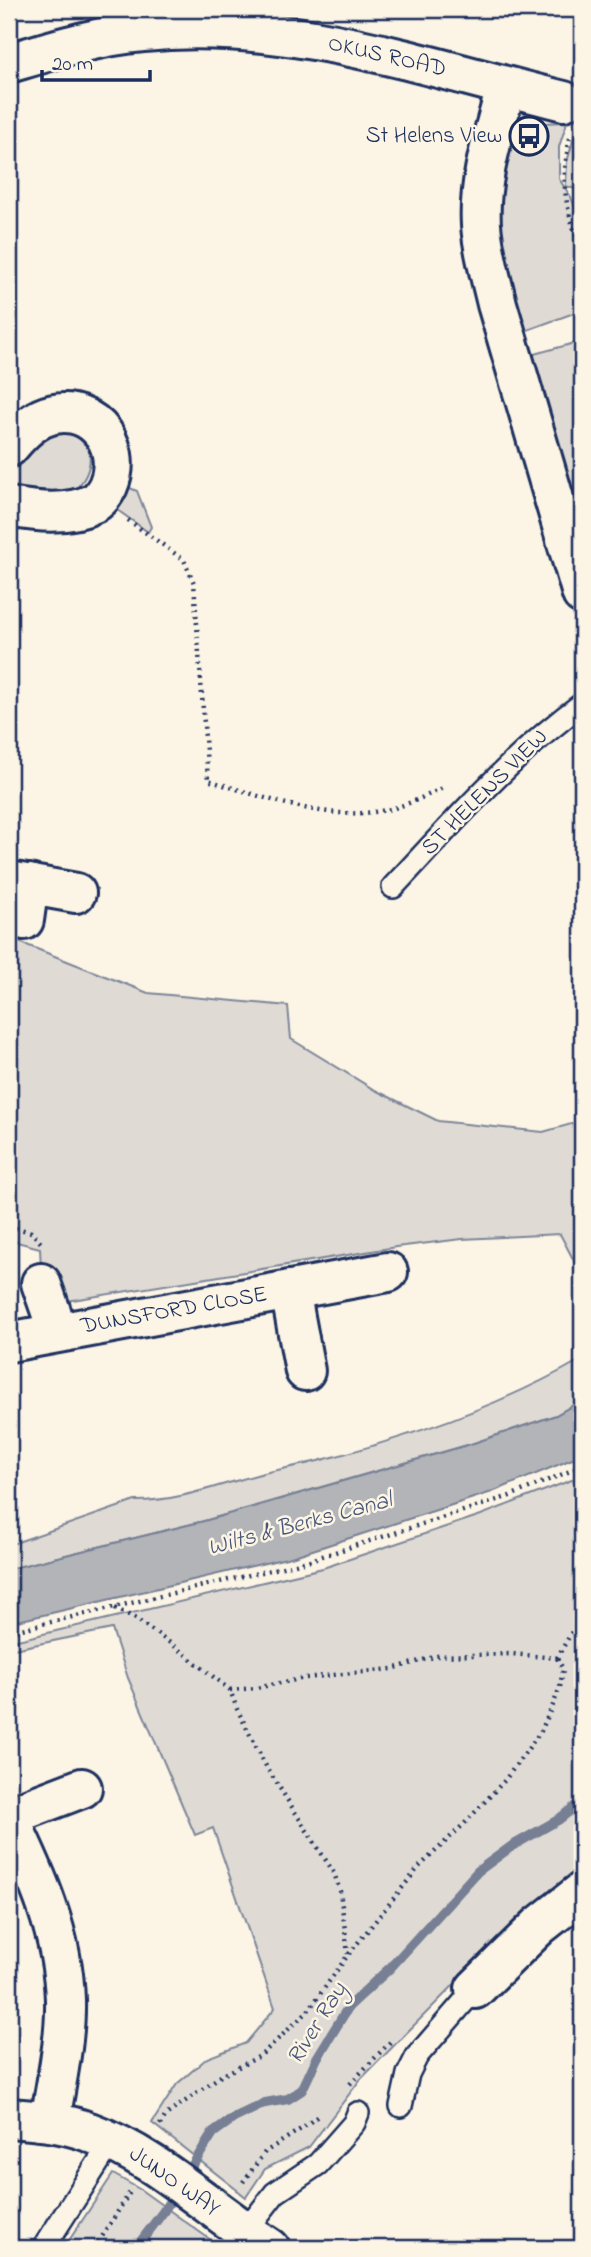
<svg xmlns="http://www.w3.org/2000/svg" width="591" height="2257" viewBox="0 0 591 2257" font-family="'Indie Flower',sans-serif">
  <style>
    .green { fill: #dfdbd4; stroke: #7d8599; stroke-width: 2 }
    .water { fill: #b2b4b8; stroke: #767f94; stroke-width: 2 }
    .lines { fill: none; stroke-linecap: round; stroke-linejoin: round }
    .stream { stroke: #767f94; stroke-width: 10 }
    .service-casing { stroke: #1b2f5e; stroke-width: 26 }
    .minor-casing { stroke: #1b2f5e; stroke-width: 44 }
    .path { stroke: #1b2f5e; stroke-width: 4.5; stroke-dasharray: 2 5; stroke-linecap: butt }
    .service { stroke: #fcf5e5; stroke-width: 21 }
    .minor { stroke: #fcf5e5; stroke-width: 38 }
    .labels { text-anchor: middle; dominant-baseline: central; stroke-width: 5; stroke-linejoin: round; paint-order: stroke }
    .street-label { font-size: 23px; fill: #1b2f5e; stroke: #fcf5e5 }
    .poi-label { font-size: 23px; fill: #1b2f5e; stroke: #fcf5e5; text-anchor: end }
    .water-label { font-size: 24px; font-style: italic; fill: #485779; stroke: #fcf5e5 }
  </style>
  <rect width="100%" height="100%" fill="#fcf5e5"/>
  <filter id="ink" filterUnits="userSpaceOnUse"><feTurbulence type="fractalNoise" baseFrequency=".0143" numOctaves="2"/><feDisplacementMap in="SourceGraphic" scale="14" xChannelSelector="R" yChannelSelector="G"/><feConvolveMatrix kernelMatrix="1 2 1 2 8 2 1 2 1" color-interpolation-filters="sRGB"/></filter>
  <g filter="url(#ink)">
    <g class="green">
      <path d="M582,109V188L581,191L566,186L567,162Z"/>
      <path d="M567,122L559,147V179L571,197L582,225V310L525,331L495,230L499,156L520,132L528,127L541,123Z"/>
      <path d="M582,341V518L579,516L530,361L534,354Z"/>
      <path d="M56,429C62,430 71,431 77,435C100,448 89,486 67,493C53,496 32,492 17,491L10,483L9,463Z"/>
      <path d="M130,488L137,491L151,527L148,532L116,509L118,492Z"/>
      <path d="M9,938L148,993L288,1006L291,1039L373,1089L438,1121L543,1132L582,1121V1276L560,1234L462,1239L396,1247L67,1301L41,1269L40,1248L9,1240Z"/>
      <path d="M582,1359V1400L556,1415L471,1444L204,1521L9,1569V1545L135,1501C179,1501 219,1485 260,1474C279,1469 299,1466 318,1461C406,1438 503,1405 582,1359Z"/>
      <path d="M582,1476V1865L514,1924L360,2080L309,2147L265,2169L246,2197L152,2123L177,2084L207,2058L246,2043L275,2008L213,1828L195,1835L128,1678L112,1629L9,1650V1642L323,1568L481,1515Z"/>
      <path d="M113,2174L141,2190L222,2248H64Z"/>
    </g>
    <path class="water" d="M582,1400V1455L492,1492L291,1557L9,1623V1569L204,1521L471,1444L556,1415Z"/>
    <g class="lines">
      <path class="stream" d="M136,2248L163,2212L213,2133L234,2118L265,2103L288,2099L302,2090L317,2058L349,2006L391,1967L478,1871L512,1846L558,1820L582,1801"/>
      <g class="service-casing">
        <g id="service">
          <path d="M393,887C453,823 511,756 582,704"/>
          <path d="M401,2106L408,2074L417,2056L475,1989"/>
          <path d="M245,2232L275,2193L318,2164L354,2123L358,2113"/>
          <path d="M46,2244L112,2141"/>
        </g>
      </g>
      <g class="minor-casing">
        <g id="minor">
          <path d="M9,63C53,50 97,36 143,32C287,17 426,67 564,101"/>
          <path d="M506,87C495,131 478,178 481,225C483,252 491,278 497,304L582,594"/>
          <path d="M9,447C18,436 29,424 42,418C86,398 127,442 108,486C105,492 100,500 94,503C68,516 36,512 9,507"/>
          <path d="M9,881L76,893"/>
          <path d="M24,920L29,884"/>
          <path d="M41,1283L58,1332"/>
          <path d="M290,1290L305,1371"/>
          <path d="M9,1342L388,1272"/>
          <path d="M9,1816L82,1788"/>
          <path d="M9,1818C37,1876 63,1934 65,2000C66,2040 56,2082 50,2122"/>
          <path d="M475,1989L539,1926L582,1892"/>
          <path d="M9,2118C36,2120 63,2122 89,2132C156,2156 210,2210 270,2248"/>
        </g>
      </g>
      <g class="path">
        <path d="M570,138C559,186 566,207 582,253"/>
        <path d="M128,520L184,560L194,583L208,780C267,798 332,825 394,808C412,803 428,795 445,787"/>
        <path d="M9,1226L31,1232L43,1245"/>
        <path d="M115,1608L136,1619L173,1645L230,1690L237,1709L267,1768L334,1873L340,1891L348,1954"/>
        <path d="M9,1632L304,1562L510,1496L582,1466"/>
        <path d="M557,1658L574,1628L582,1622"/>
        <path d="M230,1690L256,1688L305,1678L392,1669L437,1656L512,1654L557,1658"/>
        <path d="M350,2084L390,2042"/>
        <path d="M160,2125L166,2115L219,2077L260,2056L308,2011L348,1955L419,1867L464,1824L505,1780L541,1731L553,1705L560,1687L563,1669L557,1658"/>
        <path d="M243,2182L265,2152L304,2127L319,2115"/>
        <path d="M95,2248L130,2192"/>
      </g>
      <use href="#service" class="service"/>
      <use href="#minor" class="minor"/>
    </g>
  </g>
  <defs>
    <g id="bus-ring" transform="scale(2.0125)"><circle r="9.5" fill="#fcf5e5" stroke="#1b2f5e" stroke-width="1.5"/><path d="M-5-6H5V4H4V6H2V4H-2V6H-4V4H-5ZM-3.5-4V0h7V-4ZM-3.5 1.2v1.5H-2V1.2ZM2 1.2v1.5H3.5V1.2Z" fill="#1b2f5e"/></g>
  </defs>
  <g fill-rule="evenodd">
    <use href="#bus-ring" x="529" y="136"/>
  </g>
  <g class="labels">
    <g class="street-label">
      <text transform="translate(387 57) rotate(13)">OKUS ROAD</text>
      <text transform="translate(485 793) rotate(-45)">ST HELENS VIEW</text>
      <text transform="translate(174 1311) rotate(-10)">DUNSFORD CLOSE</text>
      <text transform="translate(174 2182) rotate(35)">JUNO WAY</text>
    </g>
    <g class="poi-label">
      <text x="502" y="136">St Helens View</text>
    </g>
    <g class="water-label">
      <text transform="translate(300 1525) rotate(-15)">Wilts &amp; Berks Canal</text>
      <text transform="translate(318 2024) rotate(-58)">River Ray</text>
    </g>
  </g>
  <rect width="591" height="2257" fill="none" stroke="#fcf5e5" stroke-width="35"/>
  <rect x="18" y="18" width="556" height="2222" fill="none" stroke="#1b2f5e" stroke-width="2.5" filter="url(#ink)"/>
  <path d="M42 70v10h108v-10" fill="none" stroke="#1b2f5e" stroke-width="3.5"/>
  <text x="52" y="70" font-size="21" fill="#1b2f5e" stroke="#fcf5e5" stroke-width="5" paint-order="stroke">20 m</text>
</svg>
